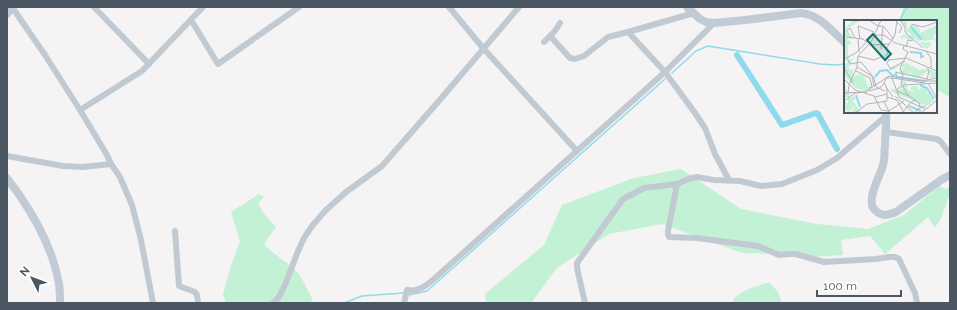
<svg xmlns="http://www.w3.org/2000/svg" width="957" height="310" viewBox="0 0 957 310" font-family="Raleway,sans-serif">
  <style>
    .green { fill: #c3f1d5 }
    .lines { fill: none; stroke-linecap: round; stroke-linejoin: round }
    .stream { stroke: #90daee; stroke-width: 1.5 }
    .canal { stroke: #90daee; stroke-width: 6 }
    .street { stroke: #c1cad2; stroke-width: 6 }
    .secondary { stroke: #c1cbd6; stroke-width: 8 }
    .inset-river { fill: none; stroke: #90daee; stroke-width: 2 }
    .inset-road { fill: none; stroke: #b1b4b9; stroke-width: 1 }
    .view { fill: #0f766e; fill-opacity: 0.15; stroke: #0f766e; stroke-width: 2 }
    .inset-edge { fill: none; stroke: #4a5661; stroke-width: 2 }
  </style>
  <rect width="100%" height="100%" fill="#f5f3f3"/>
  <g class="green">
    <path d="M903,7H950V97L939,91L936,95V21H918L917,19L911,21H900Z"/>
    <path d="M681,169L741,209L817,224L868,229L904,215L939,186L946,189L950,187V198H948L942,216L935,228L928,217L885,254L870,236L841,240L843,255L811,257L790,254L742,253L662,224L609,234L557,268L531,303H486L485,294L544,245L562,205L634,178Z"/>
    <path d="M259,194L264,197L258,204L265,215L276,227L264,244C274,256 289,262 299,274C304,281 308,292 313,300L309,303H226L223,295L230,269L240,241L231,212Z"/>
    <path d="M769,282L778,292L782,303H732L735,297L748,289Z"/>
  </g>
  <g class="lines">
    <g class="stream">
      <path d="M899,21L907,7"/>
      <path d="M672,73L696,51L708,46L820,64L836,65L845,64"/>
      <path d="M409,295L427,291L665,79"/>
      <path d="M344,303L362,296L403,293"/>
    </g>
    <path class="canal" d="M737,55L782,125L816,113L818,114L837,149"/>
    <g class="street">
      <path d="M12,7L45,55L80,110L107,155L111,164L120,177L132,205L141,240L153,303"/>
      <path d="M94,7L149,64"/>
      <path d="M449,7L483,48L577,151"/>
      <path d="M191,20L218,64L299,7"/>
      <path d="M628,32L665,72L695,113L705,128L715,154L729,180"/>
      <path d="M550,36L570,58L575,59L584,56L608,37L628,32L694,13"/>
      <path d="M544,42L555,31L560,23"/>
      <path d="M80,110L142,71L203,7"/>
      <path d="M886,132L937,139L941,142L950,154"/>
      <path d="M7,156L63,166L83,167L111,164"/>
      <path d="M677,184L668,231V234L669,237L697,238L758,246L779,255L790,254H796L824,262L876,259L889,257H895L899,259L915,293L917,303"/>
      <path d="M175,231L179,286L195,292L197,295L198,303"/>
      <path d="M273,303L279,297L285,285L298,251L304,238L312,226L325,211L346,192L382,166L438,102L519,7"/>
      <path d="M404,303L407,290C418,292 426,286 434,279L665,72L714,23"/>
      <path d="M585,303L577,268V263L623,199L644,188L677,184L688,179L697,177L714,180L740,181L761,186L782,184L817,170L837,158L886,116"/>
    </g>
    <g class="secondary">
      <path d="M687,7L700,19L706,22L714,23L745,20L801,13C819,14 833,32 845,43"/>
      <path d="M7,14L13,7"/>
      <path d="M886,112C887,123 885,135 885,146C884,152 885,159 883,165C880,177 864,202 876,211C882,217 889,215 896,212L941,180L950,175"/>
      <path d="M7,178C11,184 16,190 20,196C37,221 54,254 59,284C60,290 60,297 60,303"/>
    </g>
  </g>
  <g transform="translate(844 20)">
    <rect width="93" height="93" fill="#f5f3f3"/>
    <path d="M10,0L15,1L3,9L9,19L3,18L8,24L4,25V35L6,40L10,38L4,48L9,51V58L13,54L20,56L25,69L22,71L11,68L0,55V45L4,42L0,37L1,8ZM57,0L63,2V7L67,10L68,4L75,7L76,13L93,5V12L88,17L93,19L80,21L77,17L75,22L88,23L83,29L80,27L82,29L71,18L67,20L59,17V20L56,17L61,14L68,16L65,12L62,13L63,9ZM63,43L75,50L83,49L93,52V58H85L87,56L84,51L76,57L68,56L66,51L65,55L64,53L63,55L54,52L60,49L58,46H54L49,51L47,47ZM61,60L63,64L60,66H63L65,71H70L66,69L68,66H73L75,70L79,66L84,68L82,74L87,72L86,76L90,80L83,86L48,72L47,69H59L58,61ZM0,65L7,78L10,76L12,78L9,81L17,93L8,92L10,86L5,92L0,89L1,82L4,83V77H0Z" fill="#c3f1d5"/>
    <path class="inset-river" d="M66,6L78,20M66,32L77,33V37L80,36M31,57L36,51L43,50L49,56L52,54L53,57L82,61M76,65L83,68L90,79M12,75L16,87M65,86L77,91"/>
    <path class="inset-road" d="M25,0L34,6H39L50,19M56,0L61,7V12M53,2L58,7L55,13M67,4L79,7L93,2M5,9L3,11L6,8L11,18M61,12L79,28M3,17L19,19L22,22M14,19L15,32M16,19L14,6L30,12M27,25L43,41M27,25L45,24M60,26L59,29L64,32L56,48L59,55L57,64L64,75L76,84L75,87M62,27L64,20L69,21M37,29L39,6M81,30L87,38V48M14,36L30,40L37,37M0,39L12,33L29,15H40L51,23L93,34M3,39L6,44L17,42L30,58L32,67L41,71M45,40L62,38L93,51M13,47L28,56L30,66M0,48L9,63M83,48L85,50L83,60L93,58M46,49L61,41M47,50L43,43L45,40L41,36L44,34L42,29L51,15L53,0M12,51L26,58L28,67L25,68M51,52L83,59M48,58L81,63M0,59L11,70L30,76L37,90L45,91L60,81M84,63L93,79M42,67L49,77M53,69L60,65L93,63M24,71L36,68L40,63M53,71L65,76M0,73L21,72L45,56L77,61H93M4,73L5,65L13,47L14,36L27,22L37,0M51,76L70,93M31,77L43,74M43,77L53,80L60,93M0,81L11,73L23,72M40,82L46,93M59,92L67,82L72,80M11,93L23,84L43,81V69L40,62L43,58H48L55,77L81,89M70,93L78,86L82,87M77,93L93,80"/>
    <path class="view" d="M29,14L47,34L41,40L23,20Z"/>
    <rect width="93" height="93" class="inset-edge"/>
  </g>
  <rect width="957" height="310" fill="none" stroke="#4a5661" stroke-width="16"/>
  <g transform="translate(32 278) rotate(312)" stroke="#ffffff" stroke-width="3" paint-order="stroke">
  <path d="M0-3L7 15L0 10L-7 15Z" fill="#4a5661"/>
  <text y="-6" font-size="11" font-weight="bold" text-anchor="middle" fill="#4a5661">N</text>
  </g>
  <path d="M817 290v6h84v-6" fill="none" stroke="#4a5661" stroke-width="2"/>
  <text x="823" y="290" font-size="12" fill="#4a5661" stroke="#ffffff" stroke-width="3" paint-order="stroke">100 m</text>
</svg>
